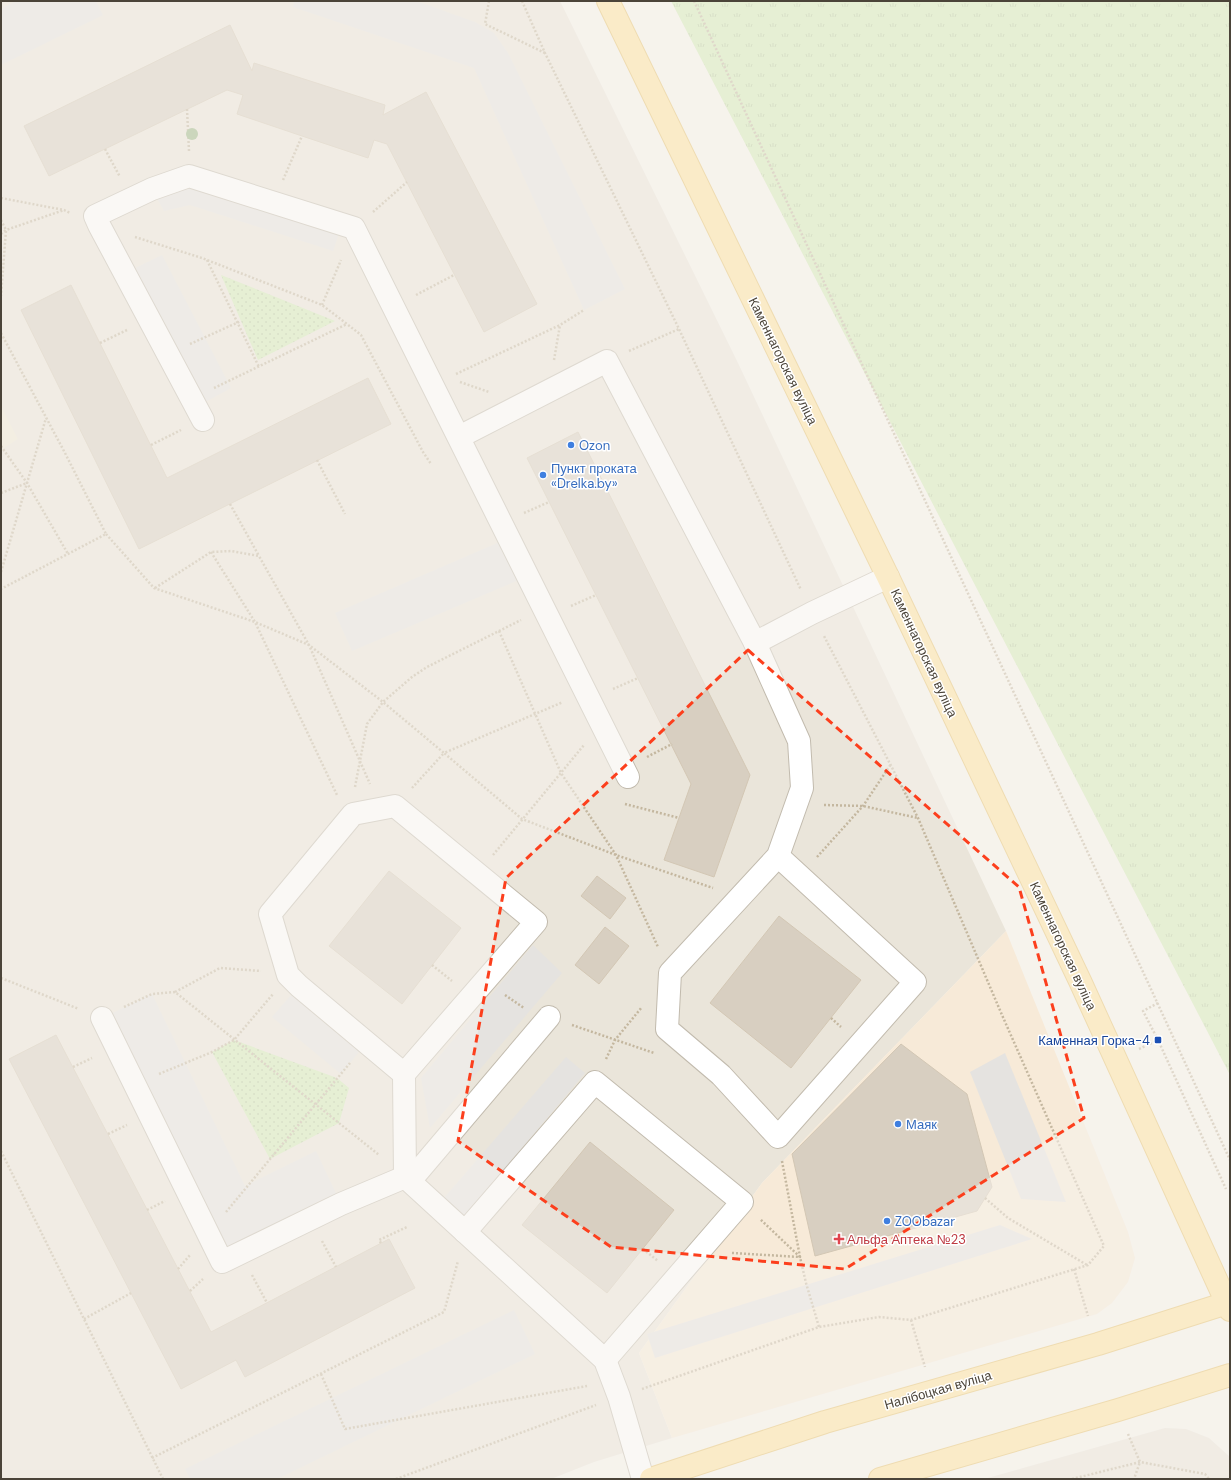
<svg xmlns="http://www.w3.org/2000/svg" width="1231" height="1480" viewBox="0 0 1231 1480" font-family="'DM Sans',sans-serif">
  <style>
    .residential { fill: #eae5da }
    .commercial { fill: #f7ead8 }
    .education { fill: #efe8d6 }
    .grass { fill: url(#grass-tufts) }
    .park { fill: url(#park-dots) }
    .parking { fill: #e5e3e0 }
    .building { fill: #d8cfc1; stroke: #d3c7b4 }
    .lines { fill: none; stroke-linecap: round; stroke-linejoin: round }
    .minor-casing { stroke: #c2bbae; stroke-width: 24 }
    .major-casing { stroke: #e6c16a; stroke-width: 24 }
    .path { stroke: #c4b79f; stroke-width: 2.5; stroke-dasharray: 2 2; stroke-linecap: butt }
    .minor { stroke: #fff; stroke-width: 22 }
    .major { stroke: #ffe39c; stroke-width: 22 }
    .tree { fill: #97b381 }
    .marked { fill: none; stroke: #fc3f1d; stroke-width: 3; stroke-dasharray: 8 5; stroke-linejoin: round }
    .shop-dot { fill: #3f7fe0; stroke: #fff; stroke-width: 1.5 }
    .transit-dot { fill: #1a4fb4; stroke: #fff; stroke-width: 1.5 }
    .health-dot { fill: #e0444e; stroke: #fff; stroke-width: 1.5 }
    .labels { text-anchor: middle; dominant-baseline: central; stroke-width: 3; stroke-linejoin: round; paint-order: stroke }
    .street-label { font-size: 13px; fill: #4b4439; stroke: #fff }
    .shop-label { font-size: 13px; fill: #366cbe; stroke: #fff; text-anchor: start }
    .transit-label { font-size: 13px; fill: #164399; stroke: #fff; text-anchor: end }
    .health-label { font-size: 13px; fill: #be3a42; stroke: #fff; text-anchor: start }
  </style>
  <defs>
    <pattern id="grass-tufts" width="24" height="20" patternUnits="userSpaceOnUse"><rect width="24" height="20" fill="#d2eab5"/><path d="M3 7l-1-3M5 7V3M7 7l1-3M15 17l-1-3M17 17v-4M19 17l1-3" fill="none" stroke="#b6ca9c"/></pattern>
    <pattern id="park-dots" width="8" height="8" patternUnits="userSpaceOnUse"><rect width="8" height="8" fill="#d2eab5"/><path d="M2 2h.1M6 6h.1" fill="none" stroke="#b6ca9c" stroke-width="1.8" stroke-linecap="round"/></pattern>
  </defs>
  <rect width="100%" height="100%" fill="#f6f3ec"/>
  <g class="residential">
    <path d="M1,1H560L738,363L1006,931L762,1183L639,1353L672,1438L594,1462L551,1479H1Z"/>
    <path d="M1165,1428L1186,1429L1209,1438L1230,1457V1479H984Z"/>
  </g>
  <path class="commercial" d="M1006,931L1128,1232L1135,1258L1128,1282L1112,1303L1097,1314L672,1438L639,1353L762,1183Z"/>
  <path class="education" d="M1,406L18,439L1,450Z"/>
  <path class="grass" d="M671,1H1230V1075Z"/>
  <g class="park">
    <path d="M221,275L335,321L258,360Z"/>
    <path d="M234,1040L337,1078L349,1088L339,1123L270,1159L212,1052Z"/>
  </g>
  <g class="parking">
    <path d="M16,1H96L103,15L1,65V9Z"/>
    <path d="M294,1H416L475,22L494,33L508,53L625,289L584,310L474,68L293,7Z"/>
    <path d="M189,176L342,225L333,251L190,205L164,211L152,189Z"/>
    <path d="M162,255L231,388L198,406L123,274Z"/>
    <path d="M509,538L528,576L352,651L335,613Z"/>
    <path d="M533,945L562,973L430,1128L421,1078Z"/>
    <path d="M299,986L367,1042L341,1074L272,1017Z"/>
    <path d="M152,994L245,1186L316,1151L341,1204L222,1262L102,1018Z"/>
    <path d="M1005,1053L1066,1202L1021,1199L970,1072Z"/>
    <path d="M566,1057L585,1073L464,1217L444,1198Z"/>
    <path d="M1000,1225L1032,1239L655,1358L647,1334Z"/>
    <path d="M514,1310L535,1354L277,1479H190L185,1469Z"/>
  </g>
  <g class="building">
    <path d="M230,25L252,71L254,63L385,105L383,115L426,92L537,304L484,332L387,144L374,140L368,158L302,136L237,114L243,95L227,90L49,176L24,126Z"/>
    <path d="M71,285L167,478L368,378L391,424L139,549L21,310Z"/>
    <path d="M578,432L750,775L714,877L664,860L691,784L527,458Z"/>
    <path d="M389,871L461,928L402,1004L329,946Z"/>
    <path d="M597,876L626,898L610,919L581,896Z"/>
    <path d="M779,916L861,980L791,1068L710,1003Z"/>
    <path d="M605,927L629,946L599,984L575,965Z"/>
    <path d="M56,1035L211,1332L389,1239L415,1288L245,1377L236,1360L181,1389L9,1059Z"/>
    <path d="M901,1044L967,1094L992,1187L977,1211L815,1256L792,1154Z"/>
    <path d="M590,1142L674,1210L607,1293L522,1225Z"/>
  </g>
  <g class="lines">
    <g class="minor-casing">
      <g id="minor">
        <path d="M203,420L99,225L95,216L152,189L189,176L354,228L628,777"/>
        <path d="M459,437L607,361L755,643L812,613L888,577"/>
        <path d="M755,643L799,741L802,788L778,856L670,973L667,1029L721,1075L778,1137L915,982L778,856"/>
        <path d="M102,1018L222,1262L341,1204L405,1177"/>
        <path d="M404,1074L299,986L288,975L270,914L353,814L395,806L536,922L404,1074L405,1177L605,1360L619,1397L643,1479"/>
        <path d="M410,1181L549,1017"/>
        <path d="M465,1232L595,1082L742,1202L605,1360"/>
      </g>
    </g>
    <g class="major-casing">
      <g id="major">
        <path d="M608,1L888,577L1080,981L1230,1310"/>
        <path d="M651,1479L825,1422L1098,1344L1227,1303"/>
        <path d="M880,1479L1118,1410L1230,1375"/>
      </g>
    </g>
    <g class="path">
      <path d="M489,1L485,24L545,53"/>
      <path d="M522,1L545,53L679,329L801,590"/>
      <path d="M694,1L1230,1160"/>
      <path d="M187,109L189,151"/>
      <path d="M105,149L120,177"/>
      <path d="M283,180L302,136"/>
      <path d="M1,198L64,210L70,213"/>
      <path d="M373,212L407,182"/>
      <path d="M1,220L6,230L1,296"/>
      <path d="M1,234L6,230L64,210"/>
      <path d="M135,237L202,258L322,305L347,324L361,335L423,452L431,464"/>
      <path d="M207,260L259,367"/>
      <path d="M416,295L454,275"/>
      <path d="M322,305L341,260"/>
      <path d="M1,333L65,453L106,534L1,589"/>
      <path d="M100,343L127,330"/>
      <path d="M190,344L241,321"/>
      <path d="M629,351L679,329"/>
      <path d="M554,360L560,325"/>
      <path d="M456,374L560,325L584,310"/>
      <path d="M460,382L489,392"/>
      <path d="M214,388L347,324"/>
      <path d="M151,445L181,430"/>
      <path d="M1,446L27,483L68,554"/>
      <path d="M317,460L345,514"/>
      <path d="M1,493L27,483"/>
      <path d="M230,504L259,556"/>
      <path d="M524,513L549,502"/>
      <path d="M106,534L154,588L255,622L309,645L383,702L444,753L563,702"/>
      <path d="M211,552L255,622L337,795"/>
      <path d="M1,572L46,418"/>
      <path d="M155,588L211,552L231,551L259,556L309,645L370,784"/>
      <path d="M571,606L596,595"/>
      <path d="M499,631L561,773L616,855L658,947"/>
      <path d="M613,689L638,678"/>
      <path d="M647,757L672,744"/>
      <path d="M355,787L367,724L383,702L412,677L427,667L521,620"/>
      <path d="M412,788L444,753L522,819L616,855L713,888"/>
      <path d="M625,804L679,818"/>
      <path d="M824,805L863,806L918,818"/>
      <path d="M493,855L584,745"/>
      <path d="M817,857L863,806L891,764"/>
      <path d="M432,965L452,981"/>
      <path d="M1,978L79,1009"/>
      <path d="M175,992L220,968L261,971"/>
      <path d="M505,995L524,1008"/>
      <path d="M1158,1003L1143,1011L1158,1040L1226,1189"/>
      <path d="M124,1007L152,994L175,992L379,1155"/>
      <path d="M831,1018L841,1027"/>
      <path d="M572,1025L654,1053"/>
      <path d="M1139,1049L1158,1040"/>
      <path d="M606,1059L615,1040L642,1007"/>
      <path d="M73,1067L92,1058"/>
      <path d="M159,1074L212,1052L234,1040L273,994"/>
      <path d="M108,1134L127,1125"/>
      <path d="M1,1151L163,1479"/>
      <path d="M782,1161L800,1257L806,1283L819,1327"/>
      <path d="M985,1198L1008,1218L1087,1265"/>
      <path d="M147,1210L165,1201"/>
      <path d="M226,1212L350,1063"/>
      <path d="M322,1241L336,1267"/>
      <path d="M381,1243L379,1240L407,1227"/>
      <path d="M643,1249L658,1261"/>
      <path d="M732,1253L800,1257L760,1219"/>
      <path d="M178,1269L190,1255"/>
      <path d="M1074,1269L1088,1316"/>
      <path d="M252,1275L267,1303"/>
      <path d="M190,1291L203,1279"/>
      <path d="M84,1319L131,1293"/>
      <path d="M911,1320L925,1367"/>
      <path d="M321,1374L345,1429L587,1386"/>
      <path d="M642,1389L819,1327L879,1317L911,1320L1088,1265L1104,1246L1002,1015L918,818L824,636"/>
      <path d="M1128,1434L1140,1462L1134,1479"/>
      <path d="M152,1458L444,1312L458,1261"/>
      <path d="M396,1479L596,1405"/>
      <path d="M1072,1479L1140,1462L1205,1474L1209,1479"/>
    </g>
    <use href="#minor" class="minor"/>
    <use href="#major" class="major"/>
  </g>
  <circle class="tree" cx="192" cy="134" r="6"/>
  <path d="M0 0H1231V1480H0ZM748,650L1019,887L1084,1118L845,1269L611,1247L458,1141L506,878Z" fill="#f6f3ec" fill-opacity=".55" fill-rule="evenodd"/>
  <path class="marked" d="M748,650L1019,887L1084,1118L845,1269L611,1247L458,1141L506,878Z"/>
  <g class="shop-dot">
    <circle cx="571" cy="445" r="4"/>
    <circle cx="543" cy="475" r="4"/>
    <circle cx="898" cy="1124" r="4"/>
    <circle cx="887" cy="1221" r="4"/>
  </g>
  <rect class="transit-dot" x="1154" y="1036" width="8" height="8" rx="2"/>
  <path class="health-dot" d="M837 1233h4v4h4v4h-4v4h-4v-4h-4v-4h4z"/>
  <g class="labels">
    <g class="street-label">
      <text transform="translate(783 361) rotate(64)">Каменнагорская вуліца</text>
      <text transform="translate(924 653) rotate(65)">Каменнагорская вуліца</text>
      <text transform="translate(1063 946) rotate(65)">Каменнагорская вуліца</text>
      <text transform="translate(938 1390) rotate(-16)">Налібоцкая вуліца</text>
    </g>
    <g class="shop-label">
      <text x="579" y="445">Ozon</text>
      <text x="551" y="468">Пункт проката<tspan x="551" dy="15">«Drelka.by»</tspan></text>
      <text x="906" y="1124">Маяк</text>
      <text x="895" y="1221">ZOObazar</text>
    </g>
    <g class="transit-label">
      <text x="1150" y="1040">Каменная Горка-4</text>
    </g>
    <g class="health-label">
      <text x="847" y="1239">Альфа Аптека №23</text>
    </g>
  </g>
  <rect width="1231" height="1480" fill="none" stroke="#4b4439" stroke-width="4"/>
</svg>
